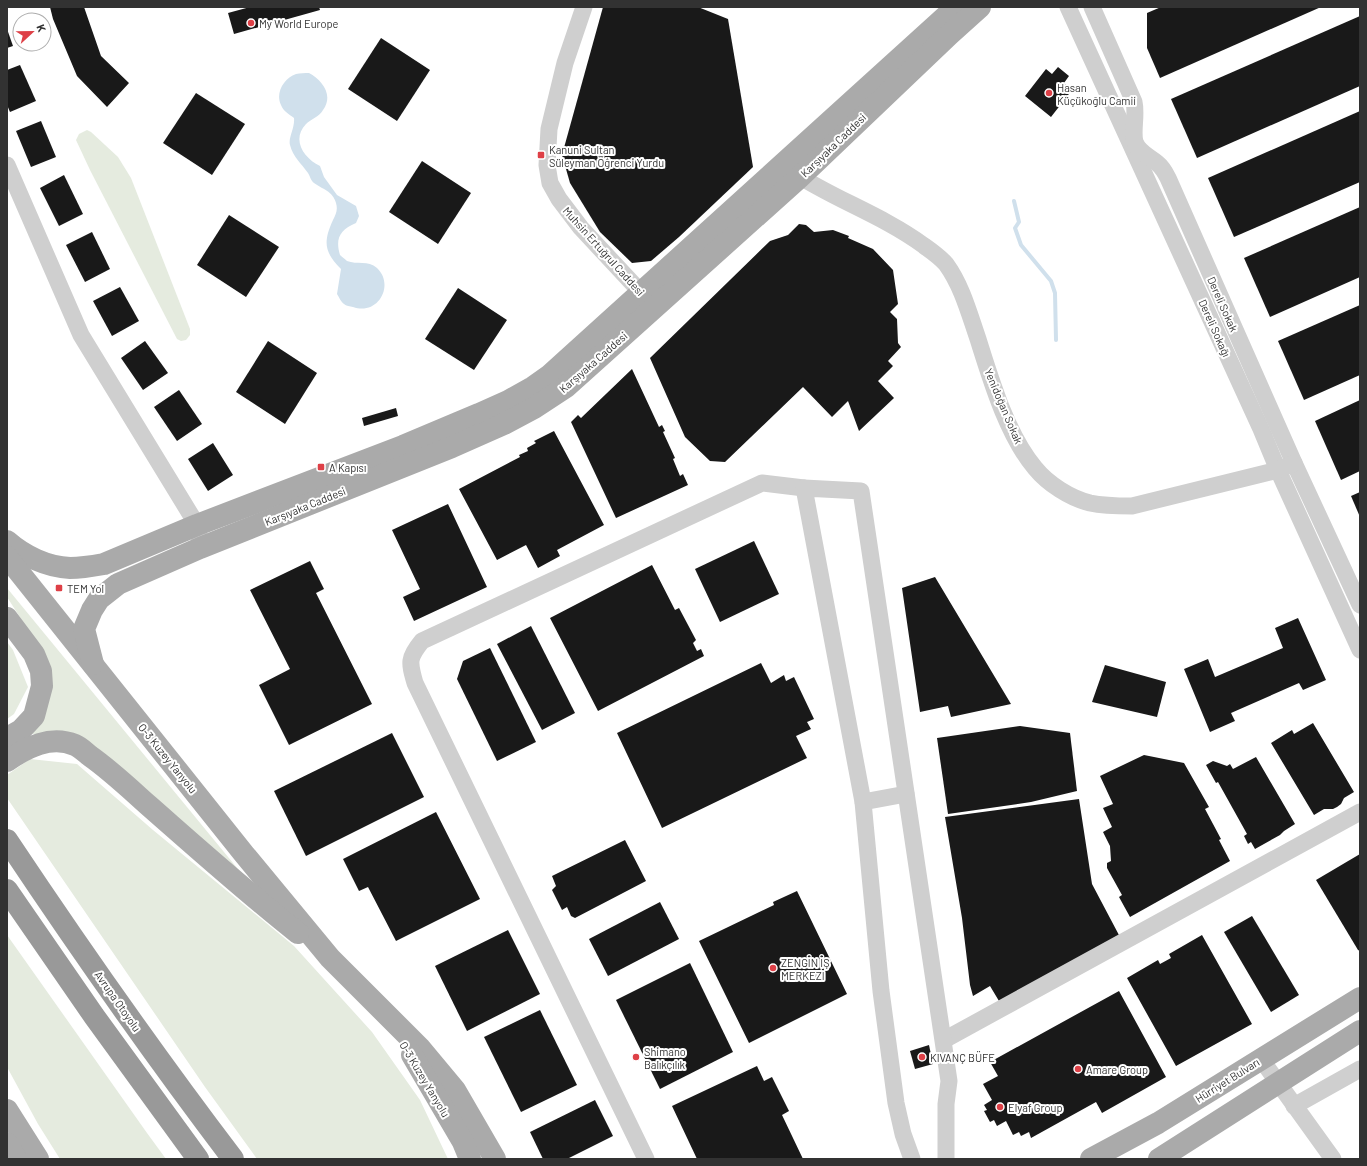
<svg xmlns="http://www.w3.org/2000/svg" width="1367" height="1166" viewBox="0 0 1367 1166" font-family="Barlow,sans-serif">
  <style>
    .green { fill: #e5ebdf }
    .water { fill: #d0e0ec }
    .lines { fill: none; stroke-linecap: round; stroke-linejoin: round }
    .stream { stroke: #d0e0ec; stroke-width: 4 }
    .building { fill: #191919 }
    .minor { stroke: #cfcfcf; stroke-width: 17 }
    .major { stroke: #aaa; stroke-width: 22 }
    .highway { stroke: #999; stroke-width: 22 }
    .poi-dot { fill: #de4047; stroke: #fff; stroke-width: 1.5 }
    .labels { text-anchor: middle; dominant-baseline: central; stroke-width: 4; stroke-linejoin: round; paint-order: stroke }
    .poi-label { font-size: 11px; fill: #323232; stroke: #fff; text-anchor: start }
    .street-label { font-size: 11px; fill: #323232; stroke: #fff }
  </style>
  <rect width="100%" height="100%" fill="#fff"/>
  <g class="green">
    <path d="M87,130L91,132L118,157L131,178L190,329V335L186,340L181,341L177,339L90,170L76,140L79,134Z"/>
    <path d="M7,588L256,891L60,734H31L37,720L23,622L7,597Z"/>
    <path d="M7,642L13,650L28,687L14,714L7,719Z"/>
    <path d="M30,759L77,764L153,830L294,946L372,1032L420,1100L448,1159H257L205,1087L7,798V775Z"/>
    <path d="M7,935L147,1133L166,1159H60L38,1124L7,1067Z"/>
  </g>
  <path class="water" d="M309,73C322,80 334,95 323,110C319,117 311,119 306,124C291,140 304,158 320,166L324,177L337,195L356,206L359,216L356,223C340,230 335,238 340,255C342,257 345,259 347,261C357,265 368,260 377,268C395,285 378,316 353,307C350,306 346,306 344,304C341,302 339,297 337,294L341,269C324,252 323,242 333,220C336,214 338,210 336,203C333,191 322,189 314,183C311,181 310,176 308,173C301,163 293,157 290,145C288,138 295,128 294,118C289,114 283,111 281,105C275,93 284,78 296,74C300,73 305,73 309,73Z"/>
  <g class="lines">
    <path class="stream" d="M1014,201L1019,222L1015,228L1021,245L1051,281L1055,293L1056,340"/>
  </g>
  <g class="building">
    <path d="M50,7H84L101,56L129,83L107,107L77,76L53,19Z"/>
    <path d="M250,7H319L320,10L234,34L228,13Z"/>
    <path d="M603,7H698L728,19L753,167L679,237L651,261L632,263L600,232L570,183L562,155Z"/>
    <path d="M1161,7H1321L1160,78L1147,48V13Z"/>
    <path d="M1360,16V86L1197,158L1171,99Z"/>
    <path d="M7,29L13,46L7,48Z"/>
    <path d="M381,38L430,70L397,121L348,89Z"/>
    <path d="M20,65L36,101L10,112L7,105V70Z"/>
    <path d="M1058,67L1069,76L1064,83L1072,90L1051,117L1025,96L1046,69L1052,74Z"/>
    <path d="M196,93L245,124L212,175L163,143Z"/>
    <path d="M1360,111V182L1234,237L1208,178Z"/>
    <path d="M41,121L56,157L31,167L16,131Z"/>
    <path d="M422,161L471,193L438,244L389,212Z"/>
    <path d="M64,175L83,214L59,226L40,188Z"/>
    <path d="M1360,207V277L1270,317L1244,258Z"/>
    <path d="M229,215L279,247L246,297L197,265Z"/>
    <path d="M799,224L806,225L814,232L833,230L849,236L848,238L873,249L893,270L898,304L890,312L897,319L898,343L901,347L888,361L893,366L878,381L894,398L859,431L848,401L832,417L803,387L725,462L710,461L685,437L650,358L770,241L788,235Z"/>
    <path d="M92,232L110,269L85,282L66,245Z"/>
    <path d="M120,287L139,321L112,336L93,301Z"/>
    <path d="M458,288L507,320L474,370L425,339Z"/>
    <path d="M1360,305V375L1304,400L1278,341Z"/>
    <path d="M145,341L168,373L143,390L121,358Z"/>
    <path d="M268,341L317,373L285,424L236,392Z"/>
    <path d="M632,369L659,427L662,425L665,431L663,432L675,458L673,459L680,476L683,474L688,485L616,518L571,422L578,415L581,418Z"/>
    <path d="M179,390L202,424L177,441L154,407Z"/>
    <path d="M1360,400V471L1341,480L1315,421Z"/>
    <path d="M396,408L398,416L364,426L362,418Z"/>
    <path d="M554,431L604,525L557,550L560,556L538,568L526,545L497,560L459,489L520,457L519,455L528,451L527,448L536,443L534,441Z"/>
    <path d="M213,443L233,475L208,491L188,459Z"/>
    <path d="M1360,492V517L1351,496Z"/>
    <path d="M448,504L487,587L414,621L403,597L420,589L392,530Z"/>
    <path d="M754,541L779,594L720,622L695,569Z"/>
    <path d="M310,561L324,589L316,593L372,704L289,745L259,685L290,669L250,590Z"/>
    <path d="M652,565L675,610L679,608L696,640L693,643L697,651L701,649L704,656L598,711L550,618Z"/>
    <path d="M935,577L1011,704L951,717L948,706L920,712L902,588Z"/>
    <path d="M1298,618L1326,680L1303,690L1299,683L1231,713L1235,721L1210,732L1184,669L1208,659L1215,677L1283,648L1275,628Z"/>
    <path d="M531,626L575,713L542,730L497,644Z"/>
    <path d="M490,648L536,742L497,761L457,679L463,661Z"/>
    <path d="M761,663L771,683L784,675L786,681L794,677L814,719L807,722L811,729L796,736L807,758L662,828L617,733Z"/>
    <path d="M1105,665L1166,682L1157,717L1092,702Z"/>
    <path d="M1313,723L1354,792L1344,798L1341,804L1337,807L1333,809H1324L1314,815L1271,743L1292,730L1294,734Z"/>
    <path d="M1020,726L1070,733L1077,791L1031,802L948,814L937,738Z"/>
    <path d="M392,733L424,797L306,856L274,791Z"/>
    <path d="M1144,755L1184,763L1209,807L1205,809L1221,839L1219,840L1230,861L1130,917L1119,897L1122,895L1107,868V863L1111,861L1110,846L1103,832L1112,827L1103,808L1113,804L1100,776Z"/>
    <path d="M1256,757L1295,824L1284,831L1280,835L1255,849L1251,842L1248,844L1244,836L1247,834L1218,782L1216,783L1206,765L1213,761L1227,766L1230,764L1233,769Z"/>
    <path d="M1079,799L1092,884L1120,937L999,1001L990,986L973,996L970,985L962,918L945,817Z"/>
    <path d="M436,812L480,899L396,941L368,887L359,891L343,859Z"/>
    <path d="M625,840L646,881L575,918L571,916L567,907L562,910L552,890L556,886L552,876Z"/>
    <path d="M1360,854V951L1358,950L1316,880Z"/>
    <path d="M797,891L847,994L749,1043L699,941L774,905L773,902Z"/>
    <path d="M660,902L679,939L608,976L589,939Z"/>
    <path d="M1252,916L1299,995L1271,1012L1224,932Z"/>
    <path d="M508,930L540,994L467,1031L435,966Z"/>
    <path d="M1202,935L1252,1024L1176,1066L1127,978L1158,960L1160,964L1171,958L1169,954Z"/>
    <path d="M690,963L733,1052L660,1089L616,1000Z"/>
    <path d="M1119,991L1166,1077L1102,1113L1096,1102L1031,1138L1029,1132L1021,1136L1019,1132L1013,1135L1006,1121L997,1126L994,1120L990,1122L984,1111L987,1110L984,1105L992,1100L983,1084L998,1076L990,1062Z"/>
    <path d="M540,1010L577,1085L521,1112L484,1037Z"/>
    <path d="M929,1045L933,1064L915,1069L910,1051Z"/>
    <path d="M757,1066L764,1081L772,1077L789,1111L782,1115L803,1159H697L672,1106Z"/>
    <path d="M595,1100L613,1136L567,1159H543L530,1132Z"/>
  </g>
  <g class="lines">
    <g class="minor">
      <path d="M584,7L565,63L549,129L547,165L550,183L559,199L581,228L649,301"/>
      <path d="M1068,7L1261,429L1278,470L1360,650"/>
      <path d="M1092,7L1134,102C1137,115 1132,131 1135,142C1139,153 1149,156 1157,163C1162,167 1165,172 1168,178L1294,463L1360,605"/>
      <path d="M7,165L81,335L197,525L199,537"/>
      <path d="M791,171C833,199 882,215 923,245C930,250 940,257 946,264C962,286 969,313 978,339C991,380 1007,435 1035,468C1048,484 1070,498 1090,503C1104,506 1118,506 1132,506L1278,470L1294,463"/>
      <path d="M863,802L906,794"/>
      <path d="M944,1040L1360,812"/>
      <path d="M1261,1059L1333,1159"/>
      <path d="M1294,1106L1360,1069"/>
      <path d="M646,1159L415,683C409,662 408,658 422,641L762,483L804,488"/>
      <path d="M912,1159L903,1134L896,1103L881,991L863,802L804,488L861,491L949,1081L946,1104V1159"/>
    </g>
    <g class="major">
      <path d="M7,541C24,556 47,567 70,568C81,568 93,566 104,564L197,525L403,446L479,414L508,401L533,387L550,375L956,7"/>
      <path d="M7,557L244,854L330,958L420,1048L455,1090L495,1159"/>
      <path d="M7,618L34,654L41,671L42,686L34,716L21,730L7,738"/>
      <path d="M93,664L84,629L92,610L99,599L118,584L200,548L452,447L504,424L534,408L566,387L800,177L950,34L980,7"/>
      <path d="M7,761C27,747 51,735 75,745C80,747 85,752 90,756C110,770 129,788 148,805C197,848 246,892 298,933"/>
      <path d="M412,1055L463,1142L470,1159"/>
      <path d="M7,1110L38,1159"/>
      <path d="M7,1143L16,1159"/>
      <path d="M1091,1159L1158,1123L1360,998"/>
      <path d="M1159,1159L1360,1031"/>
    </g>
    <g class="highway">
      <path d="M7,840C79,948 154,1055 233,1159"/>
      <path d="M7,890L94,1016L198,1159"/>
    </g>
  </g>
  <g class="poi-dot">
    <circle cx="251" cy="23" r="4"/>
    <circle cx="1049" cy="93" r="4"/>
    <rect x="537" y="151" width="8" height="8" rx="2"/>
    <rect x="317" y="463" width="8" height="8" rx="2"/>
    <rect x="55" y="584" width="8" height="8" rx="2"/>
    <circle cx="773" cy="968" r="4"/>
    <circle cx="636" cy="1057" r="4"/>
    <circle cx="922" cy="1057" r="4"/>
    <circle cx="1078" cy="1069" r="4"/>
    <circle cx="1000" cy="1107" r="4"/>
  </g>
  <g class="labels">
    <g class="poi-label">
      <text x="259" y="23">My World Europe</text>
      <text x="1057" y="87">Hasan<tspan x="1057" dy="13">Küçükoğlu Camii</tspan></text>
      <text x="549" y="149">Kanuni Sultan<tspan x="549" dy="13">Süleyman Öğrenci Yurdu</tspan></text>
      <text x="329" y="467">A Kapısı</text>
      <text x="67" y="588">TEM Yol</text>
      <text x="781" y="962">ZENGİN İŞ<tspan x="781" dy="13">MERKEZİ</tspan></text>
      <text x="644" y="1051">Shimano<tspan x="644" dy="13">Balıkçılık</tspan></text>
      <text x="930" y="1057">KIVANÇ BÜFE</text>
      <text x="1086" y="1069">Amare Group</text>
      <text x="1008" y="1107">Elyaf Group</text>
    </g>
    <g class="street-label">
      <text transform="translate(833 145) rotate(-44)">Karşıyaka Caddesi</text>
      <text transform="translate(604 251) rotate(48)">Muhsin Ertuğrul Caddesi</text>
      <text transform="translate(1223 304) rotate(66)">Dereli Sokak</text>
      <text transform="translate(1215 328) rotate(66)">Dereli Sokağı</text>
      <text transform="translate(593 362) rotate(-41)">Karşıyaka Caddesi</text>
      <text transform="translate(1004 406) rotate(67)">Yenidoğan Sokak</text>
      <text transform="translate(305 506) rotate(-22)">Karşıyaka Caddesi</text>
      <text transform="translate(168 758) rotate(51)">O-3 Kuzey Yanyolu</text>
      <text transform="translate(118 1001) rotate(55)">Avrupa Otoyolu</text>
      <text transform="translate(425 1079) rotate(59)">O-3 Kuzey Yanyolu</text>
      <text transform="translate(1227 1080) rotate(-32)">Hürriyet Bulvarı</text>
    </g>
  </g>
  <rect width="1367" height="1166" fill="none" stroke="#323232" stroke-width="16"/>
  <g transform="translate(32 32) rotate(68)"><circle r="19" fill="#ffffff" stroke="#adadad"/>
  <path d="M0-3L7 15L0 10L-7 15Z" fill="#de4047"/>
  <text y="-6" font-size="11" font-weight="bold" text-anchor="middle" fill="#323232">K</text>
  </g>
</svg>
